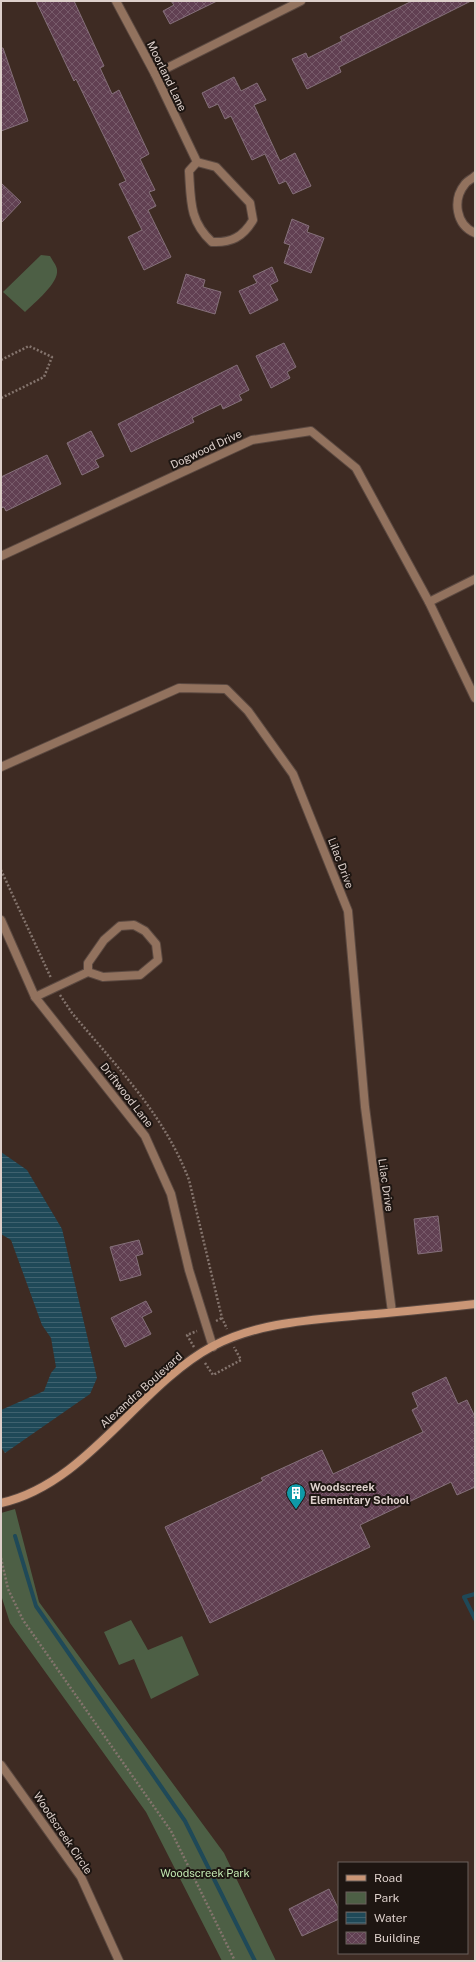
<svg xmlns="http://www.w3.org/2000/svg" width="476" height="1962" viewBox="0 0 476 1962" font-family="'Public Sans',sans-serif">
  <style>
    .green { fill: #4d5f45 }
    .water { fill: url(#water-rules) }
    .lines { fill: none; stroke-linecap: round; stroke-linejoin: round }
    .stream { stroke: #1f4958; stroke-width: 4 }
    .building { fill: url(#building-cross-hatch); stroke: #85707a }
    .street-casing { stroke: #5b4941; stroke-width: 10 }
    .secondary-casing { stroke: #5b4941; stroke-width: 10 }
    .path { stroke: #84746d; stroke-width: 2.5; stroke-dasharray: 2 2; stroke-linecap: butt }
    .street { stroke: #92725e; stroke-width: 8 }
    .secondary { stroke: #ca9676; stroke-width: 8 }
    .labels { text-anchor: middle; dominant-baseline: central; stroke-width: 4; stroke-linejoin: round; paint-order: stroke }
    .street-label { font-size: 11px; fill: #ddd0cb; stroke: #1e1612 }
    .poi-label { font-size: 11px; font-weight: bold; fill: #ddd0cb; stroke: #1e1612; text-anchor: start }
    .park-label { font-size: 11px; fill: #c4eab3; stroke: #1e1612 }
  </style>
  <defs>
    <pattern id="water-rules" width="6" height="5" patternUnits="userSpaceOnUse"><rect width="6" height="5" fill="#1f4958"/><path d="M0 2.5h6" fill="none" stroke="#3f626f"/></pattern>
    <pattern id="building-cross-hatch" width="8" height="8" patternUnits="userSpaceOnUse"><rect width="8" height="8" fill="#614052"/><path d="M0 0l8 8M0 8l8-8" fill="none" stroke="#775b6a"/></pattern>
  </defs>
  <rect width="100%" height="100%" fill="#3e2b23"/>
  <g class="green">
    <path d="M41,255L50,256C52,260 57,266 57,270C59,283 34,303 25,312L3,292Z"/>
    <path d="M15,1509L39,1602L224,1853L276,1961H222L146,1812L10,1623L1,1595V1513Z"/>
    <path d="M131,1620L148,1650L182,1636L199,1675L151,1699L134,1659L119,1665L104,1632Z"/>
  </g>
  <path class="water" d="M1,1152L27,1170L62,1229L97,1378L90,1394L5,1453L1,1447V1410L44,1391L51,1373L56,1367L51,1338L42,1325L11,1240L1,1234Z"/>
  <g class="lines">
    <g class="stream">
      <path d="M15,1536L36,1606L185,1821L255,1961"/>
      <path d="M475,1594L464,1597L475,1619"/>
    </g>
  </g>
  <g class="building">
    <path d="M36,1H74L104,66L100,68L112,94L119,90L149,154L140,159L155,190L149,192L156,206L148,210L171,257L144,270L128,237L142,230L119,184L126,181L76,79L74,81Z"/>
    <path d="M171,1H217L170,24L163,11L174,5Z"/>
    <path d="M412,1H471L339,67L341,72L307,89L292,59L306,53L308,58L342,41L340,37Z"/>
    <path d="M1,48H3L28,121L1,131Z"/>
    <path d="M234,77L241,91L257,83L266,100L254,105L280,161L295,153L311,186L293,194L286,181L279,184L265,154L252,160L231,116L225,119L218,104L209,108L202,93Z"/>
    <path d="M1,183L21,202L1,223Z"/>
    <path d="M292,219L309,226L307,232L324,238L311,273L284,263L290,245L284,243Z"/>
    <path d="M272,267L278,281L270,285L278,300L250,314L239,291L257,283L253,276Z"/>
    <path d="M186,274L205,280L203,287L221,292L215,314L177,303Z"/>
    <path d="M284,343L296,367L287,372L290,378L271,388L256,356Z"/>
    <path d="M237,365L249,390L239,395L242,400L223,409L221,404L192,418L194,422L131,452L118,424Z"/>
    <path d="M91,431L104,456L95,460L99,467L82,475L67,443Z"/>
    <path d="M47,455L61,484L6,511L4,507L1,508V477Z"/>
    <path d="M438,1216L442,1251L418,1254L414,1219Z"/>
    <path d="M139,1240L143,1254L136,1256L141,1275L120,1281L110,1247Z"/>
    <path d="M146,1301L152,1312L142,1317L151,1334L125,1347L111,1318Z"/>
    <path d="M446,1377L458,1404L467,1400L475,1417V1487L457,1495L451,1482L360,1525L370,1547L210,1623L165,1527L263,1481L261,1478L322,1450L333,1474L423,1432L412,1410L418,1407L412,1393Z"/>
    <path d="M329,1889L339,1910V1919L302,1936L289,1909Z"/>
  </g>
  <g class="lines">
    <g class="street-casing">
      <g id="street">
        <path d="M116,1L155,74L197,162L216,167L250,203L253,220C243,237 231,243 212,242C189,221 191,200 189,171L197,162"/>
        <path d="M155,74L301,1"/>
        <path d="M475,176C472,179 467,181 465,184C452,200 456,225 475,233"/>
        <path d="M1,556L252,440L311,431L356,468L429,602L475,698"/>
        <path d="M429,602L475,579"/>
        <path d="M1,767L179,688L226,689L248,711L293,774L348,911L365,1107L392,1312"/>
        <path d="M1,920L35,997L145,1136L171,1194L189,1270L213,1347"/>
        <path d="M35,997L88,972L103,977L140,975L158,960L156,944L145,931L134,925L120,926L104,940L88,963V972"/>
        <path d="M1,1765L81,1877L119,1961"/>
      </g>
    </g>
    <g class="secondary-casing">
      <path id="secondary" d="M1,1503C87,1484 138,1386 213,1346C259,1322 312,1320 363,1315C401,1312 438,1308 475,1304"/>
    </g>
    <g class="path">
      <path d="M1,360L29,346L52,357L44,377L1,398"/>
      <path d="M1,870L51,978"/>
      <path d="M60,995L72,1013C116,1066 164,1114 189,1180L222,1318L227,1329"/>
      <path d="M216,1321L222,1318"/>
      <path d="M194,1347L187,1335L197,1331"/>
      <path d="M205,1363L213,1375L241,1360L234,1347"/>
      <path d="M1,1558L8,1589L23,1620L171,1831L235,1961"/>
    </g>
    <use href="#street" class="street"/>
    <use href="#secondary" class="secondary"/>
  </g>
  <defs>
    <g id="building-pin" transform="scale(1)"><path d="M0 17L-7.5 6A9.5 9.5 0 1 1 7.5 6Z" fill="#0f9aa8" stroke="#1e1612"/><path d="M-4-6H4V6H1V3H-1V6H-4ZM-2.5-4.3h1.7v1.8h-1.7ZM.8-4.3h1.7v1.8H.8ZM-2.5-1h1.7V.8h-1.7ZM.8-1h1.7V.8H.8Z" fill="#fff"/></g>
  </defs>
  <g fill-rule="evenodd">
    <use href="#building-pin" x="296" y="1493"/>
  </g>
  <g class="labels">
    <g class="street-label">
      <text transform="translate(167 76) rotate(64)">Moorland Lane</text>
      <text transform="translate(206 449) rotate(-25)">Dogwood Drive</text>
      <text transform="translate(341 863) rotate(69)">Lilac Drive</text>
      <text transform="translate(127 1095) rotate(52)">Driftwood Lane</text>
      <text transform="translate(386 1185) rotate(82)">Lilac Drive</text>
      <text transform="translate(141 1390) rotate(-42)">Alexandra Boulevard</text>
      <text transform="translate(63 1833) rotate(56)">Woodscreek Circle</text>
    </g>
    <g class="poi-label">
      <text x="310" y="1487">Woodscreek<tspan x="310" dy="13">Elementary School</tspan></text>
    </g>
    <g class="park-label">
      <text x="205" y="1873">Woodscreek Park</text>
    </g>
  </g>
  <rect width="476" height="1962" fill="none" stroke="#ddd0cb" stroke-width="4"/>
  <rect x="338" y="1862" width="130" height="92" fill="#1e1612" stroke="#6a605c"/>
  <rect x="346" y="1875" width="20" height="6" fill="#ca9676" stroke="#6a605c"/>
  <text x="374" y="1882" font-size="12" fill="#ddd0cb">Road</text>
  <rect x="346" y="1892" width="20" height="12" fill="#4d5f45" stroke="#6a605c"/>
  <text x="374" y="1902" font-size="12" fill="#ddd0cb">Park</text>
  <rect x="346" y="1912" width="20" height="12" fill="url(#water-rules)" stroke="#6a605c"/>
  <text x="374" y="1922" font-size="12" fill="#ddd0cb">Water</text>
  <rect x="346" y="1932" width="20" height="12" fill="url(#building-cross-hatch)" stroke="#6a605c"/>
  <text x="374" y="1942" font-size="12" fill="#ddd0cb">Building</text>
</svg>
